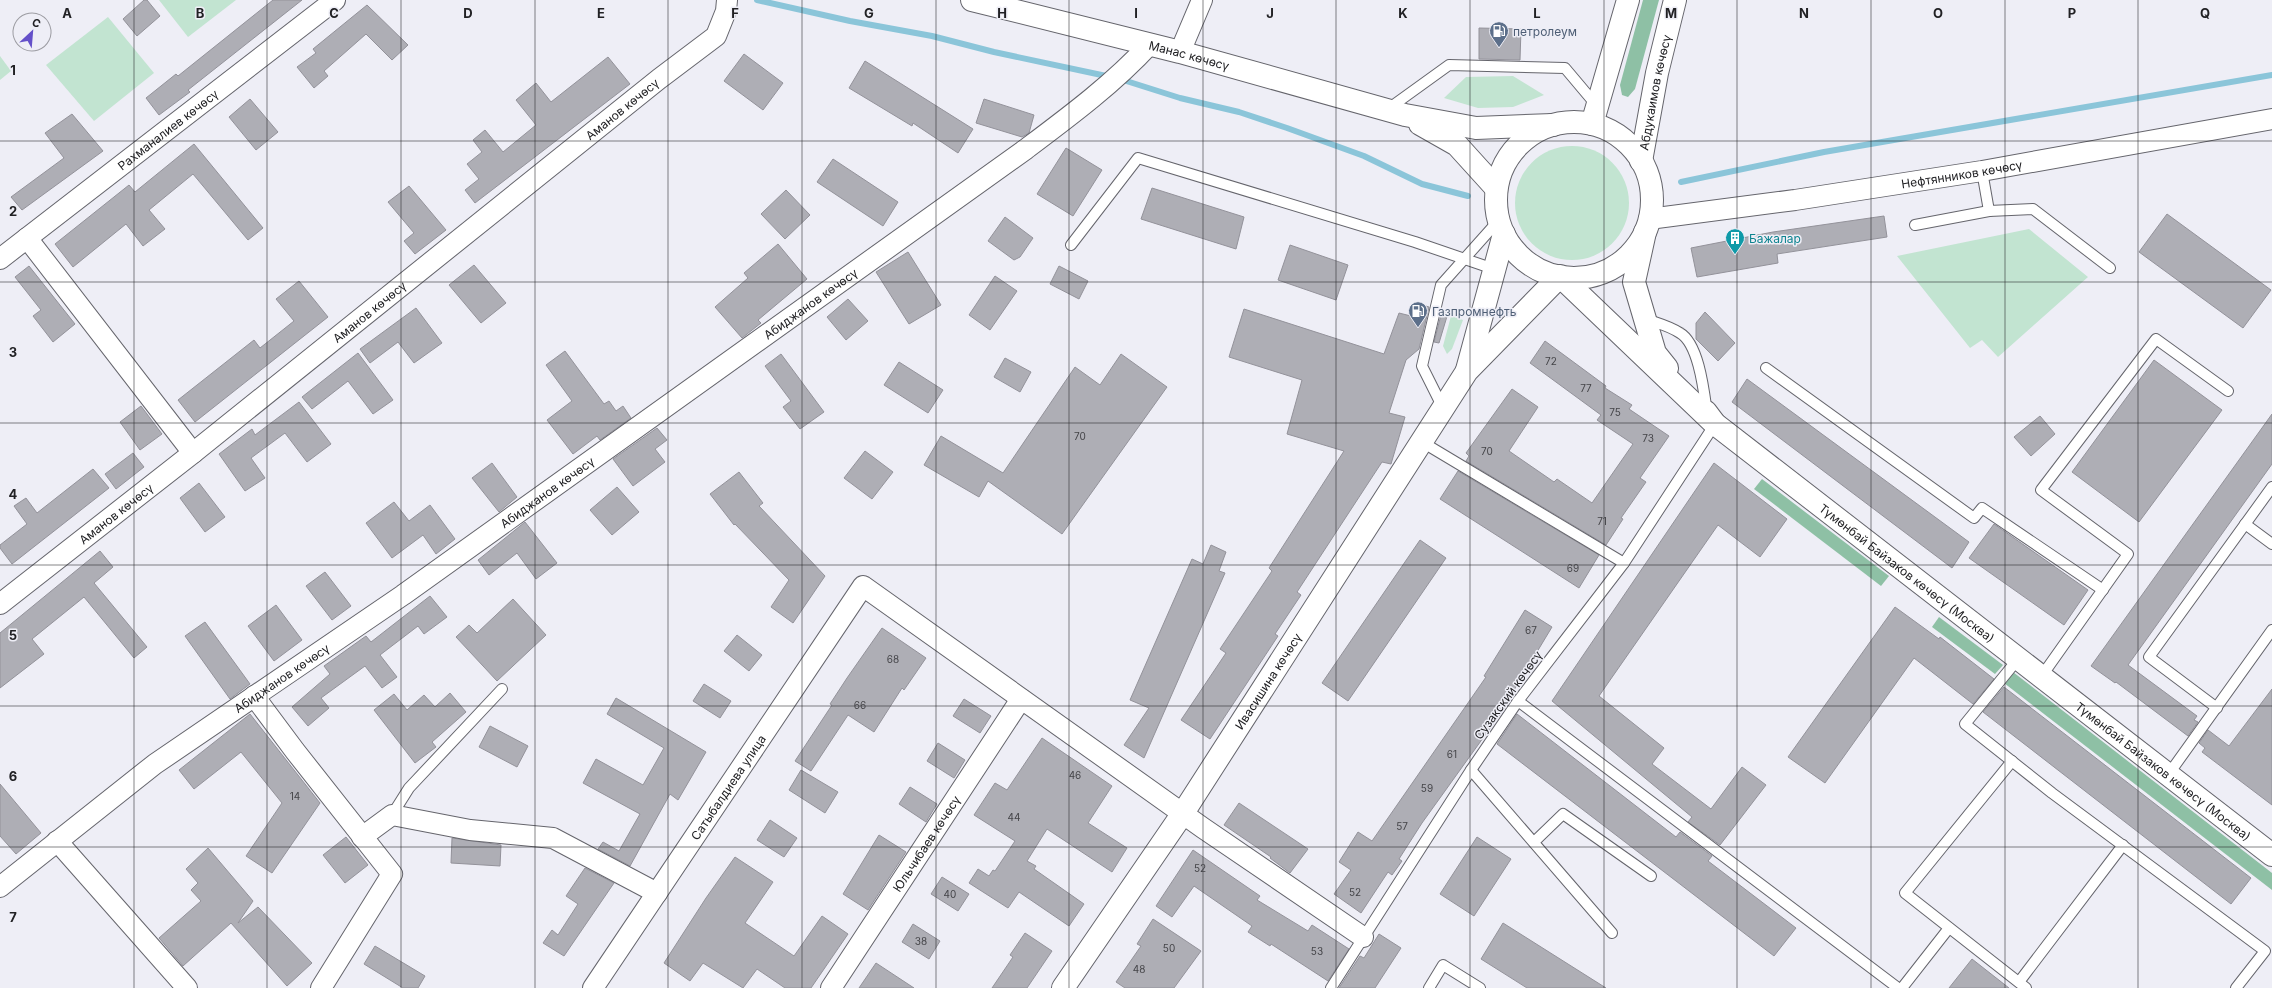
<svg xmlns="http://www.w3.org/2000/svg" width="2272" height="988" viewBox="0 0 2272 988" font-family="Inter,sans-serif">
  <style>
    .green { fill: #c2e4d1 }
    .forest { fill: #8ec0a5 }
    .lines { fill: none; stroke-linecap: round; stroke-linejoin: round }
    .stream { stroke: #8bc5d9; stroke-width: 6 }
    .building { fill: #aeaeb5; stroke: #93929a }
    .lane-casing { stroke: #65656c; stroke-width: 12 }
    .street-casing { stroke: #65656c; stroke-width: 22 }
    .secondary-casing { stroke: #65656c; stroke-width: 24 }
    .lane { stroke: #fff; stroke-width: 10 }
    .street { stroke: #fff; stroke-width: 20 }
    .secondary { stroke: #fff; stroke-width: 22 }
    .grid { fill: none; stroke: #212124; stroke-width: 1; stroke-opacity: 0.55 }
    .labels { text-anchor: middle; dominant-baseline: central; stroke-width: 3; stroke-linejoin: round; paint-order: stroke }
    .number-label { font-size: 10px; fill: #444448 }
    .service-label { font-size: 12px; fill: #4e5e75; stroke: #eeeef6; text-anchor: start }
    .street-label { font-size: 12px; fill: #212124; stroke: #eeeef6 }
    .culture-label { font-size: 12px; fill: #0d838f; stroke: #eeeef6; text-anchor: start }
    .grid-label { font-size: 13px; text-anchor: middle; font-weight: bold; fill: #212124; stroke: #eeeef6; stroke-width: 3; stroke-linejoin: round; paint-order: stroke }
  </style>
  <rect width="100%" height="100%" fill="#eeeef6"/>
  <g class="green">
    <path d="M159,0H236L188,37Z"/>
    <path d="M108,17L154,73L94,121L46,65Z"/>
    <path d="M0,56L11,71L0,80Z"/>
    <path d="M1513,76L1544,95L1513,107L1478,108L1444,98L1466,77Z"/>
    <circle cx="1572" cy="203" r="57"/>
    <path d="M2029,229L2088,277L1998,357L1982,340L1970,348L1897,256Z"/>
    <path d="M1451,316L1463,320L1452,349L1447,354L1443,346Z"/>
  </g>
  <g class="forest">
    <path d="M1643,0H1659L1635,89L1628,97L1622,95L1620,85Z"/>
    <path d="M1762,479L1889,576L1881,586L1754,489Z"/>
    <path d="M1939,617L2003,665L1995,674L1932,627Z"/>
    <path d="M2013,672L2272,873V890L2004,683Z"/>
  </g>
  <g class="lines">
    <g class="stream">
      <path d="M757,0L850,21L932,36L994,52L1111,77"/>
      <path d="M1120,79L1180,98L1239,112L1287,128L1364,156L1422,184L1468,196"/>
      <path d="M1681,182L1824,152L2272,75"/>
    </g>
  </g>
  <g class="building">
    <path d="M144,0H147L160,16L137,36L123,19Z"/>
    <path d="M273,0H302L188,90L190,92L159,115L146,98L176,74L178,76Z"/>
    <path d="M367,5L408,45L392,60L366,34L324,71L328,76L314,88L297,67L316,53L313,49Z"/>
    <path d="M1479,28L1521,29L1520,60L1479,59Z"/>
    <path d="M744,54L783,83L763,110L724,81Z"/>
    <path d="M608,57L630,84L475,203L465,190L479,179L467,164L482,152L473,140L485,130L503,152L536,125L516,100L536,83L551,102Z"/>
    <path d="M865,61L973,129L958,153L913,123L912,126L849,88Z"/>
    <path d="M250,99L278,132L256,150L229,117Z"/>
    <path d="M984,99L1034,115L1029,133L1022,137L976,123Z"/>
    <path d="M72,114L103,151L22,210L11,197L64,158L45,133Z"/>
    <path d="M194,144L263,228L248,240L193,174L149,210L165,229L143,246L126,224L73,267L55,244L129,185L135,192Z"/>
    <path d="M1066,148L1102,170L1073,216L1037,194Z"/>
    <path d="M833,159L898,202L883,226L817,182Z"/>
    <path d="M409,186L446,230L415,254L404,241L414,233L388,202Z"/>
    <path d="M1152,188L1244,217L1236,249L1141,219Z"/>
    <path d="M786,190L810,215L785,239L761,214Z"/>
    <path d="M2167,214L2271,290L2243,328L2139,252Z"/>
    <path d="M1884,216L1887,237L1777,254L1778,263L1697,277L1691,248L1773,232Z"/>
    <path d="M1005,217L1033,238L1020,257L1014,260L988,241Z"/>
    <path d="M778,244L807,279L758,320L761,323L742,338L715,307L748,278L744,273Z"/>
    <path d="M1290,245L1348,265L1336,300L1278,280Z"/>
    <path d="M908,252L941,305L909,324L876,272Z"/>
    <path d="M474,265L506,303L481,323L449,285Z"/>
    <path d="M29,266L75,324L53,342L33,316L41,310L15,277Z"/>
    <path d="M1059,266L1088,281L1079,299L1050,284Z"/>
    <path d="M995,276L1017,291L990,330L969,315Z"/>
    <path d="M299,281L328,317L195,422L178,400L254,340L260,348L294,321L276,299Z"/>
    <path d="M848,299L868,321L846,340L827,317Z"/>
    <path d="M1419,304L1429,307L1419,349L1406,360L1389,413L1405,417L1391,464L1382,462L1297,592L1301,595L1275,634L1278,636L1210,739L1181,720L1226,653L1220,649L1272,571L1269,568L1344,451L1287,434L1302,380L1229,357L1244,309L1384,354L1399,313L1415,317Z"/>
    <path d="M416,308L442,343L414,363L398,342L370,363L360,349Z"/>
    <path d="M1442,311L1448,313L1439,343L1434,342Z"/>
    <path d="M1705,312L1735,343L1718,361L1696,339V323Z"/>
    <path d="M1545,341L1606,386L1605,388L1632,405L1629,409L1669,436L1640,478L1646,482L1621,518L1623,519L1606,545L1466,461L1469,456L1466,453L1512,389L1538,407L1509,451L1554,482L1557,479L1592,503L1633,444L1597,420L1601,415L1530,363Z"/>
    <path d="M565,351L604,404L609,401L616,411L623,406L631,418L600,440L597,436L573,454L547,420L572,401L546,365Z"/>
    <path d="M358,353L393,400L373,414L348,381L312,409L302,397Z"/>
    <path d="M781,354L824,412L800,429L783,407L791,401L765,366Z"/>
    <path d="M1121,354L1167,387L1062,534L988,481L979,497L924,465L941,436L1003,473L1075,367L1100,385Z"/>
    <path d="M1005,358L1031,372L1020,392L994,377Z"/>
    <path d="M2154,360L2222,410L2139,522L2072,472Z"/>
    <path d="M899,362L943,390L928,413L884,385Z"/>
    <path d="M1747,379L1969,542L1952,568L1732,402Z"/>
    <path d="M299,402L331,444L307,462L285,433L251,458L265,478L245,491L219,454L252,429L255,435Z"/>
    <path d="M141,406L162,434L140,450L120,422Z"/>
    <path d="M2272,414V464L2128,665L2197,716L2194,720L2198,722L2188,736L2116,682L2115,683L2091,666Z"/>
    <path d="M2040,416L2055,434L2031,456L2014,437Z"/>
    <path d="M657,428L667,440L655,449L665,462L633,486L613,459Z"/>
    <path d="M865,451L893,472L872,499L844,478Z"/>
    <path d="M133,453L144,467L116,489L105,474Z"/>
    <path d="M492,463L517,497L499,512L472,478Z"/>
    <path d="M1714,463L1787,519L1760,557L1718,525L1599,696L1664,748L1652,764L1711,809L1742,767L1766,785L1720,845L1688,822L1692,817L1552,701Z"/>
    <path d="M93,469L109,488L12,564L0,548V545L27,524L14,506L26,498L37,513Z"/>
    <path d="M1458,471L1599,555L1579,588L1440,499Z"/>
    <path d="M739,472L763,503L759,506L825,576L793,623L771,607L789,580L735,524L734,525L710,494Z"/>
    <path d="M199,483L225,517L205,532L180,498Z"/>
    <path d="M617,487L639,512L612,535L590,510Z"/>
    <path d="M394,502L409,521L430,505L455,539L436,554L423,535L392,558L366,523Z"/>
    <path d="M525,522L557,563L536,579L517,553L489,575L478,560Z"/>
    <path d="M1994,524L2088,590L2064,625L1969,558Z"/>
    <path d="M1420,540L1446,558L1348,701L1322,683Z"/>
    <path d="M1211,545L1226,552L1219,571L1225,573L1144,758L1124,745L1149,708L1130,700L1192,559L1203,564Z"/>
    <path d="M100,551L113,567L94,583L147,647L134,658L84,597L32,639L44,654L0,688V633Z"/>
    <path d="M325,572L351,606L332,620L306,586Z"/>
    <path d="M430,596L447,617L424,634L418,626L380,655L397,677L382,688L365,666L321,698L329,708L308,726L292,707L330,674L324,666L366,636L371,642Z"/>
    <path d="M513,599L546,635L497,681L456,637L469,625L477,633Z"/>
    <path d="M276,605L302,640L274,661L248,626Z"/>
    <path d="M1895,607L1939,639L1940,637L1994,679L1973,704L1914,658L1825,783L1788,757Z"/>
    <path d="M1525,610L1552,627L1505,705L1506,706L1422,823L1399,859L1402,861L1392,875L1388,872L1361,913L1334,894L1351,870L1339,862L1358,832L1372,841L1486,677L1484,676Z"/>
    <path d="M205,622L250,684L230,699L185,636Z"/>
    <path d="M882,628L926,658L904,690L902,688L874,732L848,715L811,771L795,761L832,705L830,704L847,678Z"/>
    <path d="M737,635L762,655L749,671L724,651Z"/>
    <path d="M704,684L731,701L720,718L693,701Z"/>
    <path d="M2004,687L2251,878L2231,904L1983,712Z"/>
    <path d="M2272,689V805L2202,752L2205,748L2199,743L2208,730L2229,746Z"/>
    <path d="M450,693L466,712L432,742L436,747L415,763L374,710L394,694L407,710L424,695L435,707Z"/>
    <path d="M616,698L706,752L678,800L670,794L630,866L598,849L603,842L619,851L640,814L583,783L596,759L643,785L664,748L607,714Z"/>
    <path d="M964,699L991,716L980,733L953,716Z"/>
    <path d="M250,714L320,803L272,873L246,856L282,803L241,752L194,789L179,770Z"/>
    <path d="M1517,714L1676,837L1680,832L1712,856L1708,861L1796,928L1774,956L1497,744Z"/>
    <path d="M490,726L528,746L517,767L479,747Z"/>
    <path d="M1042,738L1112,786L1088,823L1127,848L1112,872L1047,829L1027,861L1036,866L1034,869L1084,904L1069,926L1019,892L1008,908L969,883L978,869L989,876L993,870L995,871L1015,841L974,815L995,783L1007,790Z"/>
    <path d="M938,743L965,760L954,778L927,761Z"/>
    <path d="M801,770L838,792L825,813L789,790Z"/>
    <path d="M0,784L41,833L16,854L0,836Z"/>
    <path d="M910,787L937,804L926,822L899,804Z"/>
    <path d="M1239,803L1308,849L1290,873L1270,858L1271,857L1224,825Z"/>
    <path d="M770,820L797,838L784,857L757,840Z"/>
    <path d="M879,835L906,852L868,910L843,894Z"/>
    <path d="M346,837L368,865L345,883L323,855Z"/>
    <path d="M1477,837L1511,859L1474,916L1440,894Z"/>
    <path d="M452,838L501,845L500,866L451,863Z"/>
    <path d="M208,848L253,901L238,923L258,907L312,963L287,986L231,923L183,966L159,938L201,901L191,890L198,883L186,869Z"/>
    <path d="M1193,850L1260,896L1257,900L1308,931L1312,925L1349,949L1328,981L1271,944L1270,946L1248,932L1252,926L1194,886L1172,917L1156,906Z"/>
    <path d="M735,857L773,882L745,923L794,956L822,916L848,934L811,988H785L757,969L743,988L703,963L690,981L664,963L706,898Z"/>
    <path d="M585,868L614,883L564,956L543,943L552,930L558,935L578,904L566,896Z"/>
    <path d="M942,877L969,894L958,911L931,894Z"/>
    <path d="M1153,919L1201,951L1174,988H1125L1116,982L1141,946L1137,944Z"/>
    <path d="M1503,923L1606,988H1527L1481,959Z"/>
    <path d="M913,924L940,941L929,959L902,942Z"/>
    <path d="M1025,933L1052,951L1027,988H992L1013,957L1010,955Z"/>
    <path d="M1379,934L1401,948L1375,988H1339L1360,956L1364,958Z"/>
    <path d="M375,946L425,976L418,988H403L364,964Z"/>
    <path d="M1972,959L2009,988H1949Z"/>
    <path d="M876,963L914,988H859Z"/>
  </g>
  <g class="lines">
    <g class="lane-casing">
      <g id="lane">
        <path d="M1388,109L1449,65L1565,68L1597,106"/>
        <path d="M1982,171L1989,211L2033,209L2110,268"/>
        <path d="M1915,225L1989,211"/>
        <path d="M1071,245L1138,158L1415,242L1494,269"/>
        <path d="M1646,319C1657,323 1670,326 1680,333C1699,344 1704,392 1707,413"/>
        <path d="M1766,368L1974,518L1982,508L2103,590"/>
        <path d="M1443,408L1422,366L1441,285L1499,220"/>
        <path d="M1422,442L1624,563"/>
        <path d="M2245,524L2272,544"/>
        <path d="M2018,659L1965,724L2052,793L2265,951L2236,988"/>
        <path d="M2041,677L2128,554L2041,490L2156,339L2228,391"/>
        <path d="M1518,701L1898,988"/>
        <path d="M2217,708L2149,657L2272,487"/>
        <path d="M2012,761L1905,893L2026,988"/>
        <path d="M1471,770L1612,933"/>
        <path d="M2168,775L2272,630"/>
        <path d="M392,815L409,788L502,689"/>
        <path d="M1534,842L1563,814L1651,876"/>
        <path d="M2019,982L2123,845"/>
        <path d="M1331,988L1471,770L1518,701L1624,563L1715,424"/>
        <path d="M1429,988L1443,965L1480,988"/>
        <path d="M1902,988L1949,928"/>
      </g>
    </g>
    <g class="street-casing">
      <g id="street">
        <path d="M1180,52L1202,0"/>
        <path id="s1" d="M1649,219L1795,200L1982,171L2272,119"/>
        <path d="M27,238L193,453"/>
        <path id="s2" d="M0,259L335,0"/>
        <path id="s3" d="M0,604L193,453L659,79L716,36L726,11L727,0"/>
        <path d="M254,696L295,751L392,874L321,988"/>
        <path d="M362,837L392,815L470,830L553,838L657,893"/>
        <path d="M57,841L187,988"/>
        <path id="s4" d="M0,887L155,764L403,595L1026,149C1070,116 1113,84 1150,44"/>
        <path id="s5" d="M593,988L863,586L1203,828L1363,937"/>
        <path id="s6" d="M831,988L1021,699"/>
      </g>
    </g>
    <g class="secondary-casing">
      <g id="secondary">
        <path id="s7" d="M972,0L1180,52L1405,115L1476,128L1553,125"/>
        <circle cx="1574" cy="200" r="78"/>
        <path d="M1420,124L1457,145L1496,188"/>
        <path d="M1592,124L1628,0"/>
        <path id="s8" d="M1641,161L1657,73L1675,0"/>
        <path d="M1645,232L1634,282L1655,353L1667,368"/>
        <path d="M1467,370L1504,234"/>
        <path id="s9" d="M1706,412L1715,424L2272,855"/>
        <path id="s10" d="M1063,988L1183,813L1467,371L1560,276L1715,424"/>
      </g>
    </g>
    <use href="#lane" class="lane"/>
    <use href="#street" class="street"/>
    <use href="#secondary" class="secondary"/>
  </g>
  <path class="grid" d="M134,0V988M267,0V988M401,0V988M535,0V988M668,0V988M802,0V988M936,0V988M1069,0V988M1203,0V988M1336,0V988M1470,0V988M1604,0V988M1737,0V988M1871,0V988M2005,0V988M2138,0V988M0,141H2272M0,282H2272M0,423H2272M0,565H2272M0,706H2272M0,847H2272"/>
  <defs>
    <g id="fuel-pin" transform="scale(1)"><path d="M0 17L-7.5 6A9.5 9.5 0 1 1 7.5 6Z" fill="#5c6f8a" stroke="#eeeef6"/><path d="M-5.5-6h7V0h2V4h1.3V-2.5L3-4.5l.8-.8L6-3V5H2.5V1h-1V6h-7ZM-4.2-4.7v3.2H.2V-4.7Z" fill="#fff"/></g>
    <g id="building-pin" transform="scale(1)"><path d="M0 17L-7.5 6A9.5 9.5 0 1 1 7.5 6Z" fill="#0f9aa8" stroke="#eeeef6"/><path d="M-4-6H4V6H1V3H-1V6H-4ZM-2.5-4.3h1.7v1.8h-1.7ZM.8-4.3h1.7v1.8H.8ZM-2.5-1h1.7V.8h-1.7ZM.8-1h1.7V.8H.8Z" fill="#fff"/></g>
  </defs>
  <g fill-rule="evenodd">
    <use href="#fuel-pin" x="1499" y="31"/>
    <use href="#building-pin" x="1735" y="238"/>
    <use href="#fuel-pin" x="1418" y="311"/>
  </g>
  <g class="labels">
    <g class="number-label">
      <text x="1551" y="361">72</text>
      <text x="1586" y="388">77</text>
      <text x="1615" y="412">75</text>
      <text x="1080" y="436">70</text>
      <text x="1648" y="438">73</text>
      <text x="1487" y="451">70</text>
      <text x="1602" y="521">71</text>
      <text x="1573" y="568">69</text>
      <text x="1531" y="630">67</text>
      <text x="893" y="659">68</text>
      <text x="860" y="705">66</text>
      <text x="1452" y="754">61</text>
      <text x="1075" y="775">46</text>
      <text x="1427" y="788">59</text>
      <text x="295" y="796">14</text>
      <text x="1014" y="817">44</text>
      <text x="1402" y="826">57</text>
      <text x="1200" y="868">52</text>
      <text x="1355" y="892">52</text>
      <text x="950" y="894">40</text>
      <text x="921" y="941">38</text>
      <text x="1169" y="948">50</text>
      <text x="1317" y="951">53</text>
      <text x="1139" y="969">48</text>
    </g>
    <g class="service-label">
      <text x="1513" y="31">петролеум</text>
      <text x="1432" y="311">Газпромнефть</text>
    </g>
    <g class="street-label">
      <text stroke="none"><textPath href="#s7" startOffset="224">Манас көчөсү</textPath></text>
      <text stroke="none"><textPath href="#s8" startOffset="70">Абдукаимов көчөсү</textPath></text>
      <text stroke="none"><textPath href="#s3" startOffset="795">Аманов көчөсү</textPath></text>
      <text stroke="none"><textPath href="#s2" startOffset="212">Рахманалиев көчөсү</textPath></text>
      <text stroke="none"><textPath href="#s1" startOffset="316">Нефтянников көчөсү</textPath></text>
      <text stroke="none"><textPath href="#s4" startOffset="999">Абиджанов көчөсү</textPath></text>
      <text stroke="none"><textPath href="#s3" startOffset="471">Аманов көчөсү</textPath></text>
      <text stroke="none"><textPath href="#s4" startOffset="675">Абиджанов көчөсү</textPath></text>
      <text stroke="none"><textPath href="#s3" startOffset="147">Аманов көчөсү</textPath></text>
      <text stroke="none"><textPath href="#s9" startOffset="258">Түмөнбай Байзаков көчөсү (Москва)</textPath></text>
      <text stroke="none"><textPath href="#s4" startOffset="351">Абиджанов көчөсү</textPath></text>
      <text stroke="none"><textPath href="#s10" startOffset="369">Ивасишина көчөсү</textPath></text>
      <text transform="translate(1508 695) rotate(-54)">Сузакский көчөсү</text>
      <text stroke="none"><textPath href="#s9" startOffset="582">Түмөнбай Байзаков көчөсү (Москва)</textPath></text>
      <text stroke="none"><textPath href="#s5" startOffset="242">Сатыбалдиева улица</textPath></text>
      <text stroke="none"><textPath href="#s6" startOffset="173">Юльчибаев көчөсү</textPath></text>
    </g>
    <g class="culture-label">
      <text x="1749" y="238">Бажалар</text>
    </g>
  </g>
  <g class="grid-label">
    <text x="67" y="18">A</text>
    <text x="200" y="18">B</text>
    <text x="334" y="18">C</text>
    <text x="468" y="18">D</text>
    <text x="601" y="18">E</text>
    <text x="735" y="18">F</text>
    <text x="869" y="18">G</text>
    <text x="1002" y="18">H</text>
    <text x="1136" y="18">I</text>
    <text x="1270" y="18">J</text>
    <text x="1403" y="18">K</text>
    <text x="1537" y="18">L</text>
    <text x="1671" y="18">M</text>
    <text x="1804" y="18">N</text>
    <text x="1938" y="18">O</text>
    <text x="2072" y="18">P</text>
    <text x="2205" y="18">Q</text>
    <text x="13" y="75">1</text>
    <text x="13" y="216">2</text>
    <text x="13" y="357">3</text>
    <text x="13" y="499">4</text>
    <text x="13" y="640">5</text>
    <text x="13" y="781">6</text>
    <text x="13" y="922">7</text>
  </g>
  <g transform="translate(32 32) rotate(26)"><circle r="19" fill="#eeeef6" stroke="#9c9ca2"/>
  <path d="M0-3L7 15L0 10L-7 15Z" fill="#6450c9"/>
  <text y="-6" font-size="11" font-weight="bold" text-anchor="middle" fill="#212124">С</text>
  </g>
</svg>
